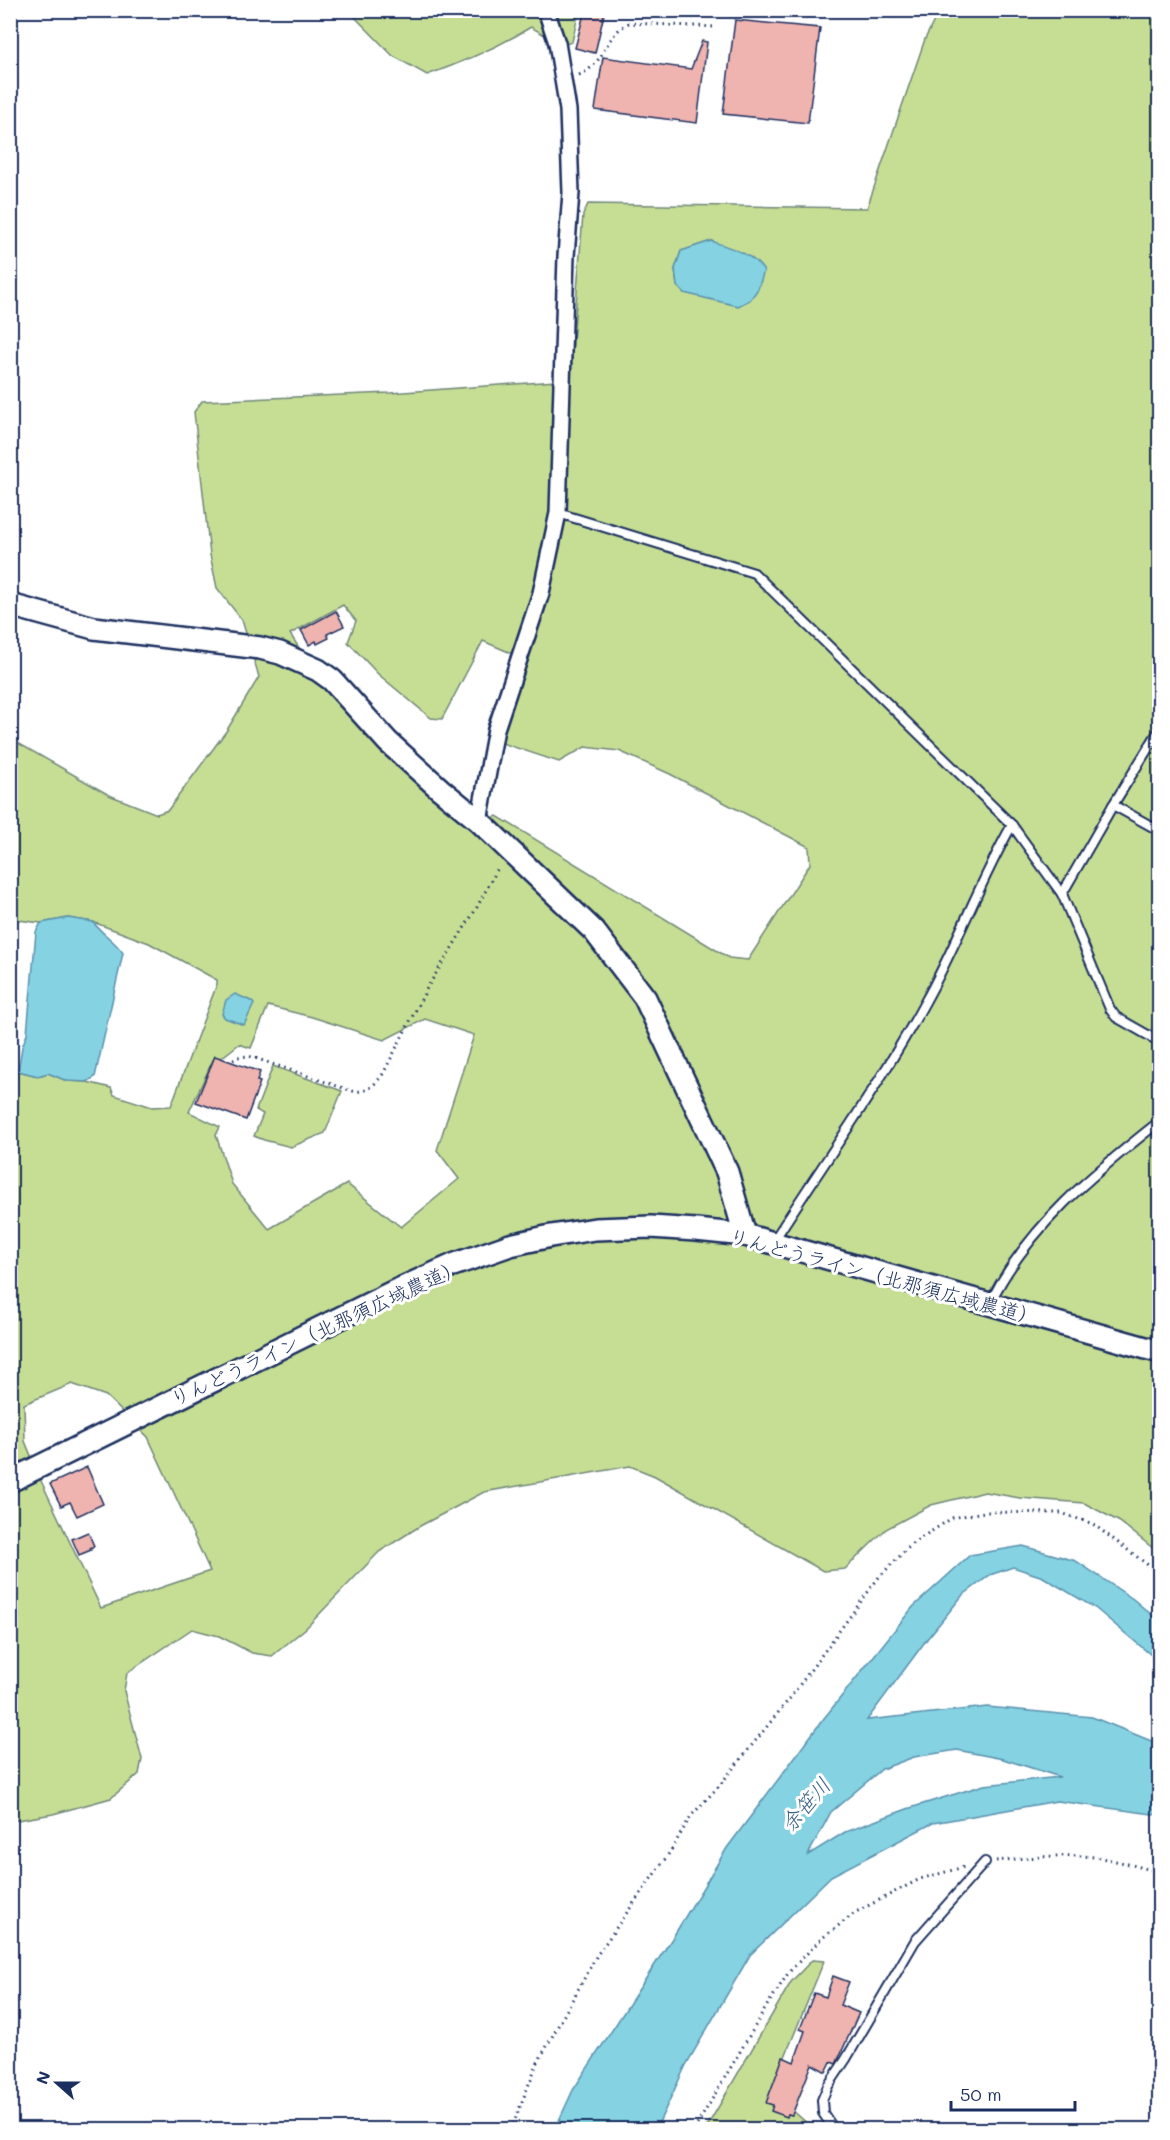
<svg xmlns="http://www.w3.org/2000/svg" width="1170" height="2140" viewBox="0 0 1170 2140" font-family="Mali,'Klee One',sans-serif">
  <style>
    .green { fill: #c6de94; stroke: #708679; stroke-width: 1.5; fill-rule: evenodd }
    .water { fill: #84d2e2; stroke: #5a91ad; stroke-width: 1.5; fill-rule: evenodd }
    .building { fill: #efb3b0; stroke: #1b2f5e; stroke-width: 1.5 }
    .lines { fill: none; stroke-linecap: round; stroke-linejoin: round }
    .lane-casing { stroke: #1b2f5e; stroke-width: 12 }
    .street-casing { stroke: #1b2f5e; stroke-width: 20 }
    .secondary-casing { stroke: #1b2f5e; stroke-width: 26 }
    .path { stroke: #1b2f5e; stroke-width: 3; stroke-dasharray: 1.5 4.5; stroke-linecap: butt }
    .lane { stroke: #fff; stroke-width: 8 }
    .street { stroke: #fff; stroke-width: 15 }
    .secondary { stroke: #fff; stroke-width: 21 }
    .labels { text-anchor: middle; dominant-baseline: central; stroke-width: 6; stroke-linejoin: round; paint-order: stroke }
    .street-label { font-size: 20px; fill: #1b2f5e; stroke: #fff }
    .water-label { font-size: 21px; font-style: italic; fill: #3a6086; stroke: #fff }
  </style>
  <rect width="100%" height="100%" fill="#fff"/>
  <filter id="ink" filterUnits="userSpaceOnUse"><feTurbulence type="fractalNoise" baseFrequency=".0167" numOctaves="2"/><feDisplacementMap in="SourceGraphic" scale="12" xChannelSelector="R" yChannelSelector="G"/><feConvolveMatrix kernelMatrix="1 2 1 2 8 2 1 2 1" color-interpolation-filters="sRGB"/></filter>
  <g filter="url(#ink)">
    <g class="green">
      <path d="M349,11H579L572,42L562,45L531,27C498,47 464,62 427,75L393,56Z"/>
      <path d="M939,11H1159V1335L1152,1334L1160,1344L1159,1553L1120,1522L1084,1503L1020,1498L985,1492L931,1505L886,1529L845,1569L823,1571L655,1476L630,1466L484,1492L420,1526L379,1552L306,1628L272,1656L252,1653L219,1636L192,1629L127,1673L124,1691L142,1759L139,1774L111,1798L53,1814L11,1821V1075L18,1071L38,1076L48,1073L67,1081L87,1082L111,1088L114,1095L152,1107L171,1106L217,984V980L149,943L93,922L68,918L41,923L11,919V739L109,795L157,814L168,810L227,730L259,677L242,620L217,588L210,555L194,412L202,401L390,393L570,380L583,215L588,204L867,208L925,39ZM711,241L684,293L677,286L675,269L681,251ZM343,605L356,621L348,642L378,674L431,718L442,719L483,641L511,653L490,739L559,762L585,747L619,751L670,774L809,847L810,864L748,960L729,958L497,816L477,824L307,660L290,634ZM268,1006L312,1017L384,1040L425,1019L474,1035L437,1150L459,1179L401,1227L347,1184L269,1229L232,1184L216,1135L220,1127L189,1112L213,1060L221,1058L239,1044L251,1048ZM72,1384L106,1396L148,1437L210,1571L101,1608L42,1483L25,1441L24,1404Z"/>
      <path d="M273,1066L342,1091L325,1133L291,1147L264,1140L254,1136L263,1114L256,1110Z"/>
      <path d="M812,1960L824,1961L771,2091L810,2126L809,2129L705,2130L791,1982Z"/>
    </g>
    <g class="water">
      <path d="M711,241C731,248 752,253 764,271L758,289L750,300L738,306L684,293L677,286L675,269L681,251Z"/>
      <path d="M68,918L93,922C102,934 115,941 123,953L95,1077L87,1082L67,1081L48,1073L38,1076L18,1071L22,1047L27,1034L36,932L41,923Z"/>
      <path d="M235,994L251,1001L254,1004L244,1025L225,1018L222,1014L226,1000Z"/>
      <path d="M1023,1546L1076,1561L1133,1599L1159,1621V1666L1151,1655L1095,1608L1043,1577L1013,1567L990,1575L962,1596L927,1639L867,1720L987,1707L1092,1717L1159,1744V1815L1057,1801L933,1823L831,1876L750,1955L686,2065L656,2129H555L573,2090L673,1937L727,1848L821,1722L913,1607L970,1555ZM957,1750L1003,1759L1060,1777L984,1785L907,1809L845,1832L808,1855L831,1812L882,1769L914,1757Z"/>
    </g>
    <g class="building">
      <path d="M585,10H605L595,53L575,48Z"/>
      <path d="M735,20L820,28L808,123L723,114Z"/>
      <path d="M702,41L707,42L697,123L595,110L603,57L691,69Z"/>
      <path d="M336,611L344,626L327,634L329,638L317,644L316,641L309,645L301,630Z"/>
      <path d="M215,1056L260,1072L257,1081L260,1082L246,1120L196,1102Z"/>
      <path d="M87,1467L103,1504L77,1516L70,1502L61,1506L50,1484Z"/>
      <path d="M88,1532L94,1546L90,1548L91,1550L79,1555L72,1539Z"/>
      <path d="M833,1976L849,1982L840,2005L859,2013L837,2062L836,2064L831,2062L826,2072L812,2064L792,2115L788,2114L787,2117L771,2111L773,2105L766,2103L783,2057L794,2062L805,2031L800,2029L814,1993L826,1997Z"/>
    </g>
    <g class="lines">
      <g class="lane-casing">
        <g id="lane">
          <path d="M558,513L754,573L1012,825L1062,894L1110,1009L1116,1017L1160,1042"/>
          <path d="M1113,805L1160,831"/>
          <path d="M1062,894L1113,805L1160,729"/>
          <path d="M1153,1039L1160,1029"/>
          <path d="M773,1242C824,1162 880,1085 925,1002C957,945 979,883 1012,825"/>
          <path d="M990,1303C1028,1226 1094,1173 1160,1121"/>
          <path d="M836,2130L831,2125L823,2113L822,2100L828,2086L846,2059L915,1941L985,1862"/>
        </g>
      </g>
      <g class="street-casing">
        <path id="street" d="M479,821L496,729L541,593L558,513L566,256L571,193L568,110L557,43L546,10"/>
      </g>
      <g class="secondary-casing">
        <g id="secondary">
          <path d="M10,605L94,628L260,648L280,653L318,670L332,680L388,742L440,789L479,821L594,931L645,998L727,1172L745,1235"/>
          <path d="M10,1481L395,1291L453,1265L510,1245L551,1236L595,1229L651,1227L696,1230L745,1235L1160,1352"/>
        </g>
      </g>
      <g class="path">
        <path d="M579,75C606,64 603,36 629,23L715,27"/>
        <path d="M233,1060L238,1057L249,1056L352,1091C367,1093 374,1086 383,1074L427,988L476,909L499,866"/>
        <path d="M996,1861C1024,1858 1053,1855 1081,1856C1107,1857 1134,1866 1160,1872"/>
        <path d="M511,2130L536,2066L597,1955L670,1852L691,1816L719,1786L790,1698L879,1577L913,1543L952,1518L984,1512L1061,1513L1093,1524L1160,1574"/>
        <path d="M694,2130L768,2004L789,1972L821,1939L856,1912L920,1879L964,1867"/>
      </g>
      <use href="#lane" class="lane"/>
      <use href="#street" class="street"/>
      <use href="#secondary" class="secondary"/>
    </g>
  </g>
  <g class="labels">
    <g class="street-label">
      <text transform="translate(884 1276) rotate(15)">りんどうライン（北那須広域農道）</text>
      <text transform="translate(316 1332) rotate(-25)">りんどうライン（北那須広域農道）</text>
    </g>
    <g class="water-label">
      <text transform="translate(805 1804) rotate(-49)">余笹川</text>
    </g>
  </g>
  <rect width="1170" height="2140" fill="none" stroke="#fff" stroke-width="36"/>
  <rect x="18" y="18" width="1134" height="2104" fill="none" stroke="#1b2f5e" stroke-width="2" filter="url(#ink)"/>
  <g transform="translate(57 2083) rotate(291)" stroke="#ffffff" stroke-width="4.5" paint-order="stroke">
  <path d="M0-4.5L10 22L0 15L-10 22Z" fill="#1b2f5e"/>
  <text y="-9" font-size="16" font-weight="bold" text-anchor="middle" fill="#1b2f5e">N</text>
  </g>
  <path d="M951 2101v9h124v-9" fill="none" stroke="#1b2f5e" stroke-width="3"/>
  <text x="960" y="2101" font-size="18" fill="#1b2f5e" stroke="#ffffff" stroke-width="4.5" paint-order="stroke">50 m</text>
</svg>
